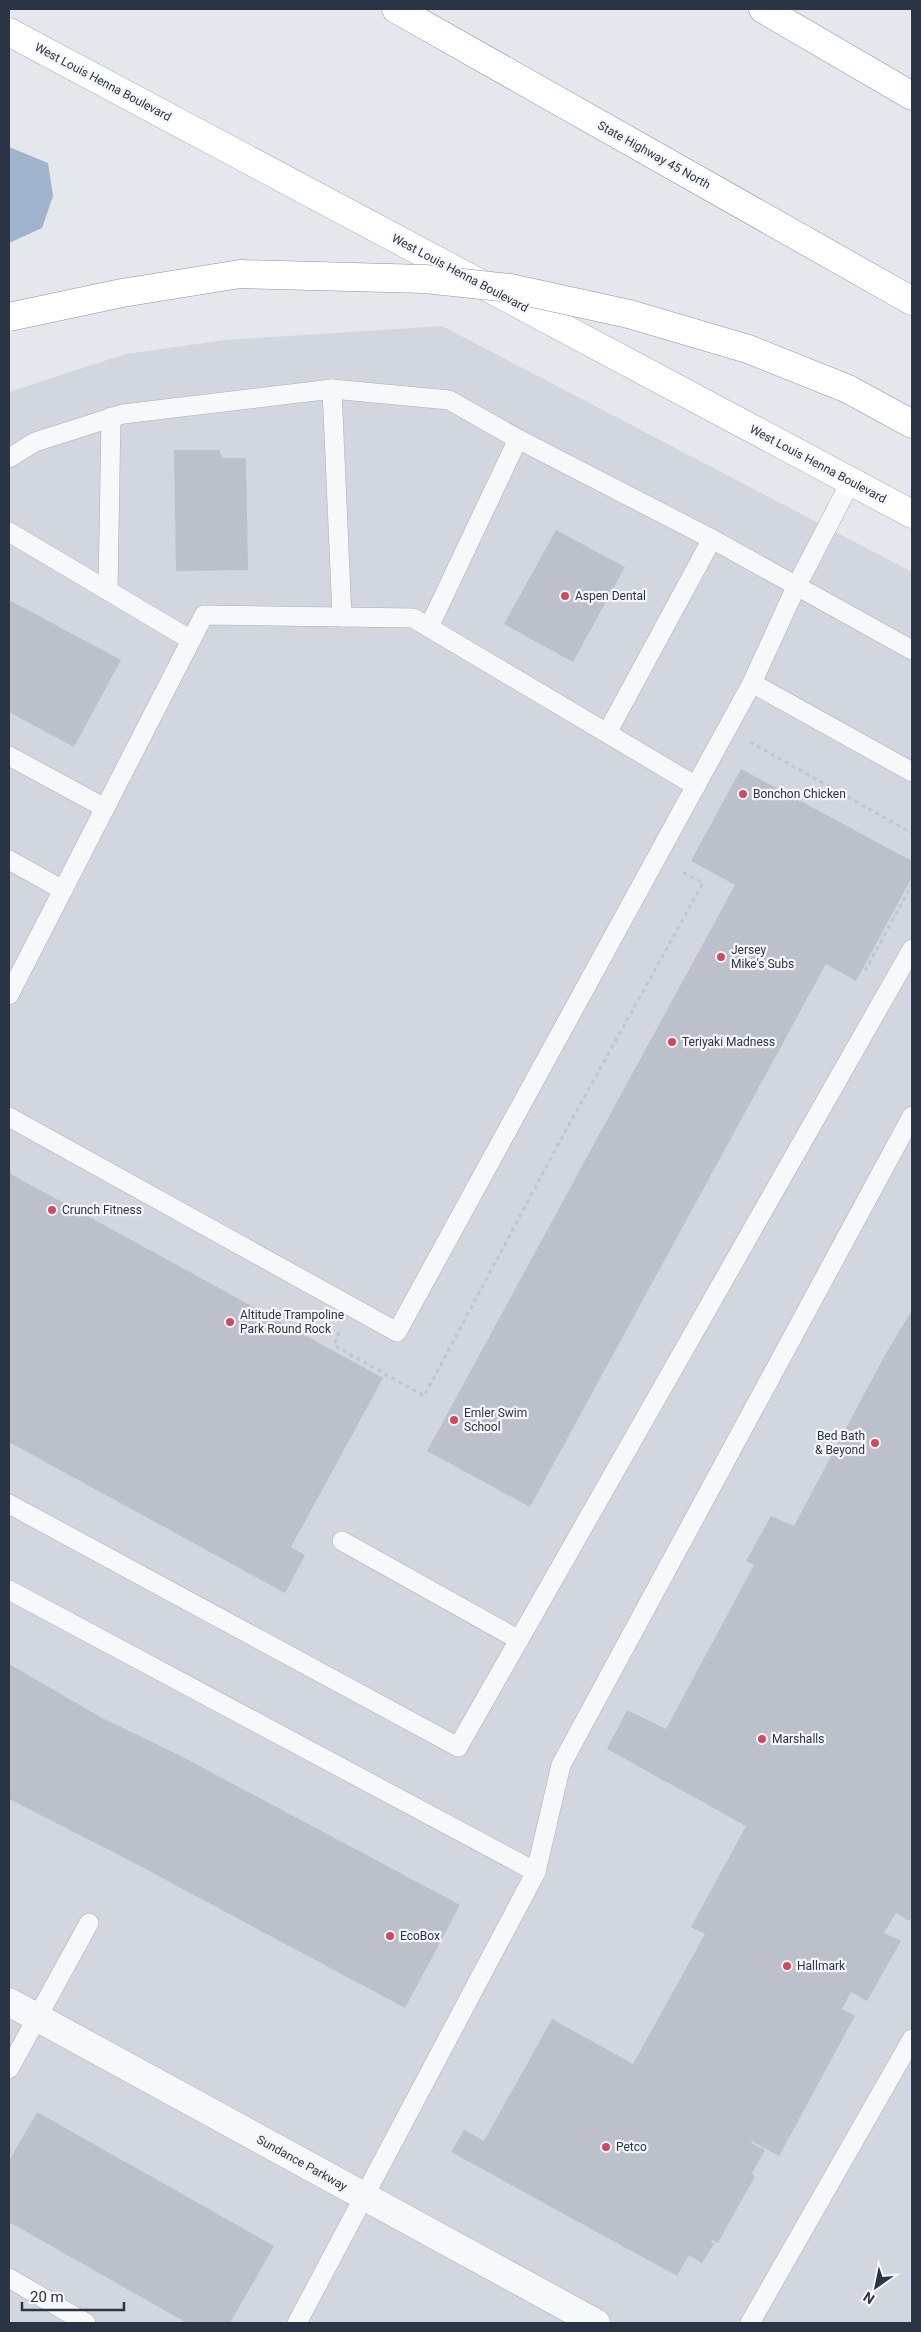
<svg xmlns="http://www.w3.org/2000/svg" width="921" height="2332" viewBox="0 0 921 2332" font-family="Roboto,sans-serif">
  <style>
    .built { fill: #d2d6de }
    .water { fill: #9fb4cc }
    .building { fill: #bbc0ca }
    .lines { fill: none; stroke-linecap: round; stroke-linejoin: round }
    .lane-casing { stroke: #a9aeb7; stroke-width: 20 }
    .street-casing { stroke: #a9aeb7; stroke-width: 29 }
    .secondary-casing { stroke: #a9aeb7; stroke-width: 29 }
    .highway-casing { stroke: #8b94a3; stroke-width: 29 }
    .path { stroke: #c2c5cb; stroke-width: 3; stroke-dasharray: 4 4; stroke-linecap: butt }
    .lane { stroke: #f7f8fa; stroke-width: 19 }
    .street { stroke: #f7f8fa; stroke-width: 28 }
    .secondary { stroke: #fff; stroke-width: 28 }
    .highway { stroke: #fff; stroke-width: 28 }
    .highway-bridge-casing { stroke: #8b94a3; stroke-width: 29; stroke-linecap: butt }
    .highway-bridge { stroke: #fff; stroke-width: 28 }
    .poi-dot { fill: #d1495b; stroke: #f4f6f9; stroke-width: 2 }
    .labels { text-anchor: middle; dominant-baseline: central; stroke-width: 4.5; stroke-linejoin: round; paint-order: stroke }
    .street-label { font-size: 12px; fill: #2b3445; stroke: #f4f6f9 }
    .poi-label { font-size: 12px; fill: #2b3445; stroke: #f4f6f9; text-anchor: start }
  </style>
  <rect width="100%" height="100%" fill="#e4e7ec"/>
  <path class="built" d="M442,326L912,572V2323H9V392L126,354L226,340Z"/>
  <path class="water" d="M9,147L48,163L53,196L42,228L9,243Z"/>
  <g class="building">
    <path d="M174,450H219L223,458H246L248,570L176,571Z"/>
    <path d="M556,530L625,567L573,662L504,624Z"/>
    <path d="M9,600L121,660L74,747L9,712Z"/>
    <path d="M741,769L912,861V877L856,981L826,964L530,1507L427,1451L735,885L691,861Z"/>
    <path d="M9,1173L383,1378L291,1547L305,1555L285,1593L9,1442Z"/>
    <path d="M912,1310V1916L909,1921L896,1913L884,1933L901,1941L867,2001L851,1992L842,2009L855,2016L779,2156L752,2141L751,2143L765,2150L752,2173L755,2176L718,2243L712,2240L711,2242L714,2244L702,2263L689,2255L677,2276L451,2152L464,2130L484,2141L552,2019L633,2064L705,1934L691,1927L746,1826L607,1749L627,1710L666,1729L754,1565L746,1561L771,1516L794,1526L885,1355Z"/>
    <path d="M9,1664L102,1718L177,1754L460,1905L405,2008L123,1857L9,1799Z"/>
    <path d="M37,2112L274,2246L230,2323H187L9,2222V2161Z"/>
  </g>
  <g class="lines">
    <g class="lane-casing">
      <g id="lane">
        <path d="M332,389L342,617"/>
        <path d="M9,458L35,442L123,414L332,389L449,400L518,439L712,539L912,650"/>
        <path d="M9,532L191,640"/>
        <path d="M108,591L111,417"/>
        <path d="M429,627L518,439"/>
        <path d="M752,683L912,772"/>
        <path d="M607,733L712,539"/>
        <path d="M9,756L105,808"/>
        <path d="M9,860L63,890"/>
        <path d="M9,995L204,615L413,618L696,786"/>
        <path d="M9,1117L397,1332L752,683L796,587L851,481"/>
        <path d="M9,1504L458,1747L912,949"/>
        <path d="M342,1541L519,1640"/>
        <path d="M9,1590L536,1872"/>
        <path d="M9,2069L89,1923"/>
        <path d="M9,2278L86,2323"/>
        <path d="M297,2323L536,1872L561,1765L912,1116"/>
        <path d="M750,2323L912,2039"/>
      </g>
    </g>
    <g class="street-casing">
      <path id="street" d="M9,2002L596,2323"/>
    </g>
    <g class="secondary-casing">
      <path id="secondary" d="M9,32L912,514"/>
    </g>
    <g class="highway-casing">
      <g id="highway">
        <path d="M396,9L912,301"/>
        <path d="M763,9L912,96"/>
        <path d="M848,389L912,424"/>
      </g>
    </g>
    <g class="path">
      <path d="M750,742L912,833"/>
      <path d="M865,971L912,884"/>
      <path d="M339,1332L334,1345L424,1396L561,1139L703,883L680,871"/>
    </g>
    <use href="#lane" class="lane"/>
    <use href="#street" class="street"/>
    <use href="#secondary" class="secondary"/>
    <use href="#highway" class="highway"/>
    <g class="highway-bridge-casing">
      <path id="highway-bridge" d="M9,317L122,293L240,274L425,279L510,288L629,314L748,349L848,389"/>
    </g>
    <use href="#highway-bridge" class="highway-bridge"/>
  </g>
  <g class="poi-dot">
    <circle cx="565" cy="596" r="5"/>
    <circle cx="743" cy="794" r="5"/>
    <circle cx="721" cy="957" r="5"/>
    <circle cx="672" cy="1042" r="5"/>
    <circle cx="52" cy="1210" r="5"/>
    <circle cx="230" cy="1322" r="5"/>
    <circle cx="454" cy="1420" r="5"/>
    <circle cx="875" cy="1443" r="5"/>
    <circle cx="762" cy="1739" r="5"/>
    <circle cx="390" cy="1936" r="5"/>
    <circle cx="787" cy="1966" r="5"/>
    <circle cx="606" cy="2147" r="5"/>
  </g>
  <g class="labels">
    <g class="street-label">
      <text transform="translate(103 82) rotate(28)">West Louis Henna Boulevard</text>
      <text transform="translate(654 155) rotate(29)">State Highway 45 North</text>
      <text transform="translate(460 273) rotate(28)">West Louis Henna Boulevard</text>
      <text transform="translate(818 464) rotate(28)">West Louis Henna Boulevard</text>
      <text transform="translate(302 2163) rotate(29)">Sundance Parkway</text>
    </g>
    <g class="poi-label">
      <text x="575" y="596">Aspen Dental</text>
      <text x="753" y="794">Bonchon Chicken</text>
      <text x="731" y="950">Jersey<tspan x="731" dy="14">Mike's Subs</tspan></text>
      <text x="682" y="1042">Teriyaki Madness</text>
      <text x="62" y="1210">Crunch Fitness</text>
      <text x="240" y="1315">Altitude Trampoline<tspan x="240" dy="14">Park Round Rock</tspan></text>
      <text x="464" y="1413">Emler Swim<tspan x="464" dy="14">School</tspan></text>
      <text x="865" y="1436" text-anchor="end">Bed Bath<tspan x="865" dy="14">&amp; Beyond</tspan></text>
      <text x="772" y="1739">Marshalls</text>
      <text x="400" y="1936">EcoBox</text>
      <text x="797" y="1966">Hallmark</text>
      <text x="616" y="2147">Petco</text>
    </g>
  </g>
  <rect width="921" height="2332" fill="none" stroke="#2b3445" stroke-width="20"/>
  <g transform="translate(876 2287) rotate(213)" stroke="#f4f6f9" stroke-width="4" paint-order="stroke">
  <path d="M0-4L9 19L0 12L-9 19Z" fill="#2b3445"/>
  <text y="-8" font-size="14" font-weight="bold" text-anchor="middle" fill="#2b3445">N</text>
  </g>
  <path d="M22 2302v8h102v-8" fill="none" stroke="#2b3445" stroke-width="2.5"/>
  <text x="30" y="2302" font-size="15" fill="#2b3445" stroke="#f4f6f9" stroke-width="4" paint-order="stroke">20 m</text>
</svg>
